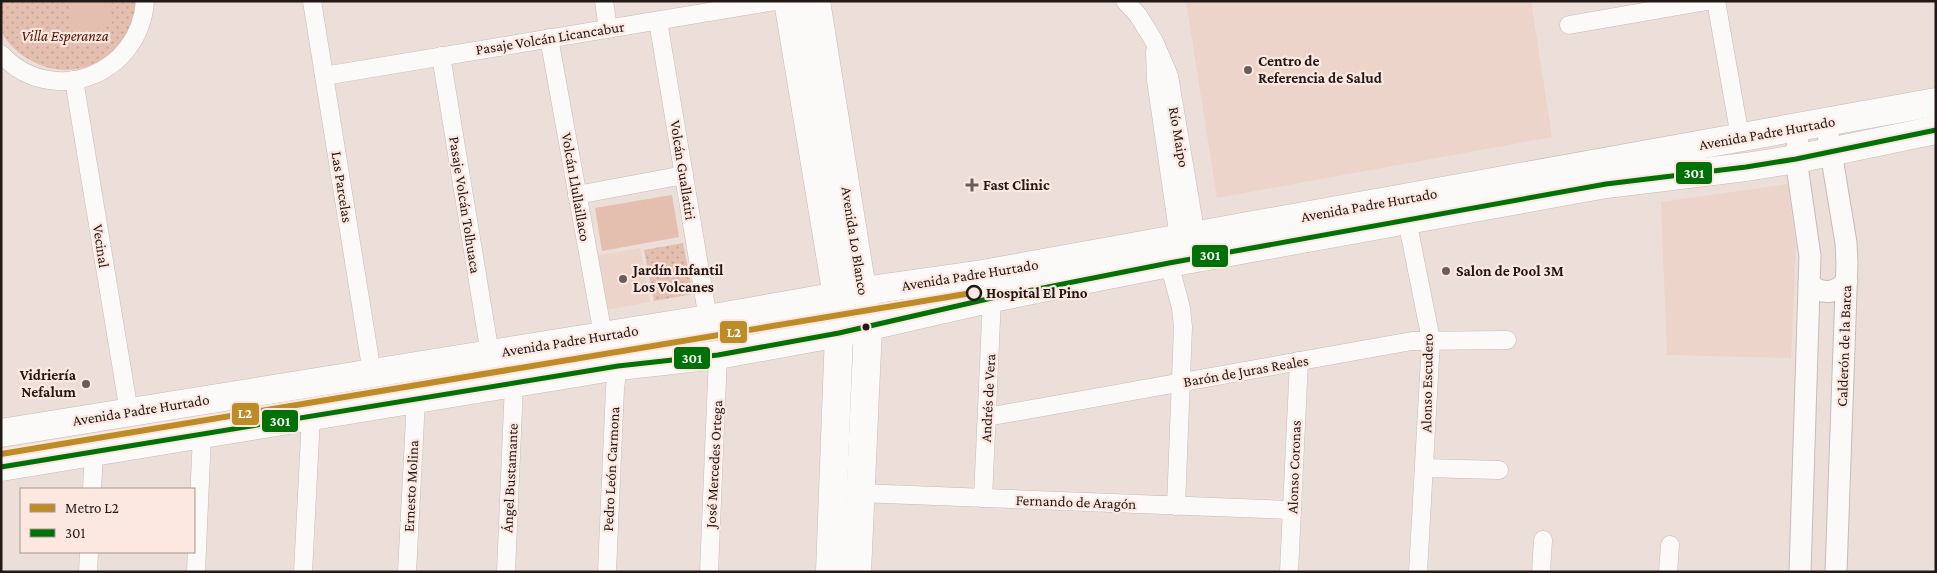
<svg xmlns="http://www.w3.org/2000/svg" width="1937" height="573" viewBox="0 0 1937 573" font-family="'Crimson Pro',serif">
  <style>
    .built { fill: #edd4ca }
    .park { fill: url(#park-dots) }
    .pitch { fill: #e4beaf }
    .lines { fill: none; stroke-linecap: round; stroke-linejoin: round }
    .minor-casing { stroke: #c7bcb8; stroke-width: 19 }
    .tertiary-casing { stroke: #c7bcb8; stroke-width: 23 }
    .primary-casing { stroke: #c7bcb8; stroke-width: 29 }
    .minor { stroke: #fcfaf9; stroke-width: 18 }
    .tertiary { stroke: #fcfaf9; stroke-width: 21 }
    .primary { stroke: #fcfaf9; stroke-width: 28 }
    .bus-1-casing { stroke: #fde8e1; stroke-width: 9 }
    .bus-1 { stroke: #007106; stroke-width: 5 }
    .metro-1-casing { stroke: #fde8e1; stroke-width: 10 }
    .metro-1 { stroke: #bd8c27; stroke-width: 6 }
    .poi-dot { fill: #695e5a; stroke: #fde8e1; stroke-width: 2 }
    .stop-dot { fill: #fde8e1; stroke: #221916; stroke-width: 2.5 }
    .bus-dot { fill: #221916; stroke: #fde8e1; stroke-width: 2 }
    .labels { text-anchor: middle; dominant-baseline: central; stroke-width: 4.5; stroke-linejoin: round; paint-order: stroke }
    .park-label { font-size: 15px; font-style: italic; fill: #4c1400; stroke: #fde8e1 }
    .street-label { font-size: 15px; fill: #221916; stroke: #fde8e1 }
    .poi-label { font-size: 15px; font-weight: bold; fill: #221916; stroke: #fde8e1; text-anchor: start }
    .stop-label { font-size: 15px; font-weight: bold; fill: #221916; stroke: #fde8e1; text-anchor: start }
    .line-badge { stroke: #fde8e1; stroke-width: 2 }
    .badge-label { font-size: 14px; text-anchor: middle; font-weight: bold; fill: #fff }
  </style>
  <defs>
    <pattern id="park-dots" width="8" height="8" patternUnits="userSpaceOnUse" patternTransform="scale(1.25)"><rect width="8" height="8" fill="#e4beaf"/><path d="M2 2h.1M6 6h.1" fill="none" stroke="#c3a396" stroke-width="1.8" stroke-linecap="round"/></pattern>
  </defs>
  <rect width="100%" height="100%" fill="#ecded8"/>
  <g class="built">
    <path d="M1186,1H1531L1552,137L1217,198Z"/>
    <path d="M1788,184L1796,247L1791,358L1667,355L1661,202Z"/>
    <path d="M640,248L650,302L605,310L595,256Z"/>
  </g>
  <g class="park">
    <path d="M1,1H136C132,58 73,89 25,57C16,51 6,42 2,32C0,24 1,10 1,1Z"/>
    <path d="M683,243L693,294L654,301L644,250Z"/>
  </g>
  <g class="pitch">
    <path d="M68,1H108L112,26L73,33Z"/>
    <path d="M672,195L679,237L602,251L595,208Z"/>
  </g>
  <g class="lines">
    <g class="minor-casing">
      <g id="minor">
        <path d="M312,1L372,373"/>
        <path d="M604,1L608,29"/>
        <path d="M1125,1L1138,15L1154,41L1169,76L1196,236"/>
        <path d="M1716,1L1740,137"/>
        <path d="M658,21L708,319"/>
        <path d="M1569,25L1707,1"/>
        <path d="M549,38L603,335"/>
        <path d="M1155,52L1156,80L1179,238"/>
        <path d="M1,54C52,109 140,75 145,1"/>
        <path d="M441,56L490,354"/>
        <path d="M324,76L775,1"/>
        <path d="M74,80L129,412"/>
        <path d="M577,195L684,175"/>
        <path d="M1402,211L1407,220L1431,340L1418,572"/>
        <path d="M1169,263L1181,308L1183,327L1176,506"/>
        <path d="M987,417L1412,341L1507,340"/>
        <path d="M1424,468L1499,470"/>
        <path d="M92,489L94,453"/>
        <path d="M860,493L1292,510"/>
        <path d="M983,498L992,298"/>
        <path d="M88,572L89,552"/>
        <path d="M196,572L202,434"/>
        <path d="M303,572L311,417"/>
        <path d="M407,572L416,400"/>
        <path d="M506,572L514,384"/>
        <path d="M607,572L615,388L618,366"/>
        <path d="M709,572L718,355"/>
        <path d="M1289,572L1299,361"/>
        <path d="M1541,572L1543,540"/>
        <path d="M1668,572L1670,545"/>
      </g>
    </g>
    <g class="tertiary-casing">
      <g id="tertiary">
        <path d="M1826,122L1846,243L1847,263L1836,572"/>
        <path d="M1799,127L1796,159L1810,256L1800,572"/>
        <path d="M1809,284C1822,295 1836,294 1847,281"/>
      </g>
    </g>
    <g class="primary-casing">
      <g id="primary">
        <path d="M788,1L837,296L839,333L830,572"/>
        <path d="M816,1L868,327L857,572"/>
        <path d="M1,433L708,319L884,288L983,274L1936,102"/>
        <path d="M1,467L618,366L718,355L839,333L992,298L1169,263L1606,184L1746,167L1796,159L1936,130"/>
      </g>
    </g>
    <use href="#minor" class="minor"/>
    <use href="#tertiary" class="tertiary"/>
    <use href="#primary" class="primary"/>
    <g class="bus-1-casing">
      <path id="bus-1" d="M1,467L618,366L718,355L839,333L992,298L1169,263L1606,184L1746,167L1796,159L1936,130"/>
    </g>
    <use href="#bus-1" class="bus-1"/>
    <g class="metro-1-casing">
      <path id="metro-1" d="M1,454L978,292"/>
    </g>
    <use href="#metro-1" class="metro-1"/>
  </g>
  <g class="poi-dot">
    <circle cx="1248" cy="70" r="5"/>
    <path d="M969.5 177.5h5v5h5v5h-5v5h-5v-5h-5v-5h5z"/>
    <circle cx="1446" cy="271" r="5"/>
    <circle cx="623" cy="279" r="5"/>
    <circle cx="86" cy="384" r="5"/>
  </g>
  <circle class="stop-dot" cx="974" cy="293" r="7"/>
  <circle class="bus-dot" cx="866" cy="327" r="4.5"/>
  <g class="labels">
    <g class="park-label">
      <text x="65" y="36">Villa Esperanza</text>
    </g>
    <g class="street-label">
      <text transform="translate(550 38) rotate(-9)">Pasaje Volcán Licancabur</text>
      <text transform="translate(1767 133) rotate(-10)">Avenida Padre Hurtado</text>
      <text transform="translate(1179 137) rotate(80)">Río Maipo</text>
      <text transform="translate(683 170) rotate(81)">Volcán Guallatiri</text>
      <text transform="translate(342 187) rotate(81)">Las Parcelas</text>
      <text transform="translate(576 187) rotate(80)">Volcán Llullaillaco</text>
      <text transform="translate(465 205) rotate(81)">Pasaje Volcán Tolhuaca</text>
      <text transform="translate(1369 205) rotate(-10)">Avenida Padre Hurtado</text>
      <text transform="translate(855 241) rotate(81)">Avenida Lo Blanco</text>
      <text transform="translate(101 246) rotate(81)">Vecinal</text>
      <text transform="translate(970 275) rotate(-9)">Avenida Padre Hurtado</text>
      <text transform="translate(570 341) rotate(-9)">Avenida Padre Hurtado</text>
      <text transform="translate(1844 346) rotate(-88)">Calderón de la Barca</text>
      <text transform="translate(1246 371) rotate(-10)">Barón de Juras Reales</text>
      <text transform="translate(1427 383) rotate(-89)">Alonso Escudero</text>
      <text transform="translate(988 398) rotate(-87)">Andrés de Vera</text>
      <text transform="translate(141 410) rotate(-9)">Avenida Padre Hurtado</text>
      <text transform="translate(714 464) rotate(-87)">José Mercedes Ortega</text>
      <text transform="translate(1294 467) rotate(-88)">Alonso Coronas</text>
      <text transform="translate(611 469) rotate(-87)">Pedro León Carmona</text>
      <text transform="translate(510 478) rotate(-87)">Ángel Bustamante</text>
      <text transform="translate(411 486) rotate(-87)">Ernesto Molina</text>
      <text transform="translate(1076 502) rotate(2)">Fernando de Aragón</text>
    </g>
    <g class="poi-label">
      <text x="1258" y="61">Centro de<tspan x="1258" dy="17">Referencia de Salud</tspan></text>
      <text x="983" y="185">Fast Clinic</text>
      <text x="633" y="270">Jardín Infantil<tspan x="633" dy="17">Los Volcanes</tspan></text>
      <text x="1456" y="271">Salon de Pool 3M</text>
      <text x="76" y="375" text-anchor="end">Vidriería<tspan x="76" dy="17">Nefalum</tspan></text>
    </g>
    <g class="stop-label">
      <text x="986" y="293">Hospital El Pino</text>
    </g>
  </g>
  <g class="line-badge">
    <rect x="1675" y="161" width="38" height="24" rx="5" fill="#007106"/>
    <rect x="1191" y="244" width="38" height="24" rx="5" fill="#007106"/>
    <rect x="719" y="320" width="29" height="24" rx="5" fill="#bd8c27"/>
    <rect x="673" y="346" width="38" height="24" rx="5" fill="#007106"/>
    <rect x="231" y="402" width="29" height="24" rx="5" fill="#bd8c27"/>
    <rect x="261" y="409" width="38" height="24" rx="5" fill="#007106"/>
  </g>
  <g class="badge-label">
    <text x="1694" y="178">301</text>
    <text x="1210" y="260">301</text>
    <text x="734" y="337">L2</text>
    <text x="692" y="363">301</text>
    <text x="245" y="418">L2</text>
    <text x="280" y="426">301</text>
  </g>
  <rect width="1937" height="573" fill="none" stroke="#221916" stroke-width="5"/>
  <rect x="20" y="488" width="175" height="65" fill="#fde8e1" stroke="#a59590"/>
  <rect x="30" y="504" width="25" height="8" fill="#bd8c27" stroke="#a59590"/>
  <text x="65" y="513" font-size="15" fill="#221916">Metro L2</text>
  <rect x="30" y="529" width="25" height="8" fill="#007106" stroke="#a59590"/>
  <text x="65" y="538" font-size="15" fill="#221916">301</text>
</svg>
